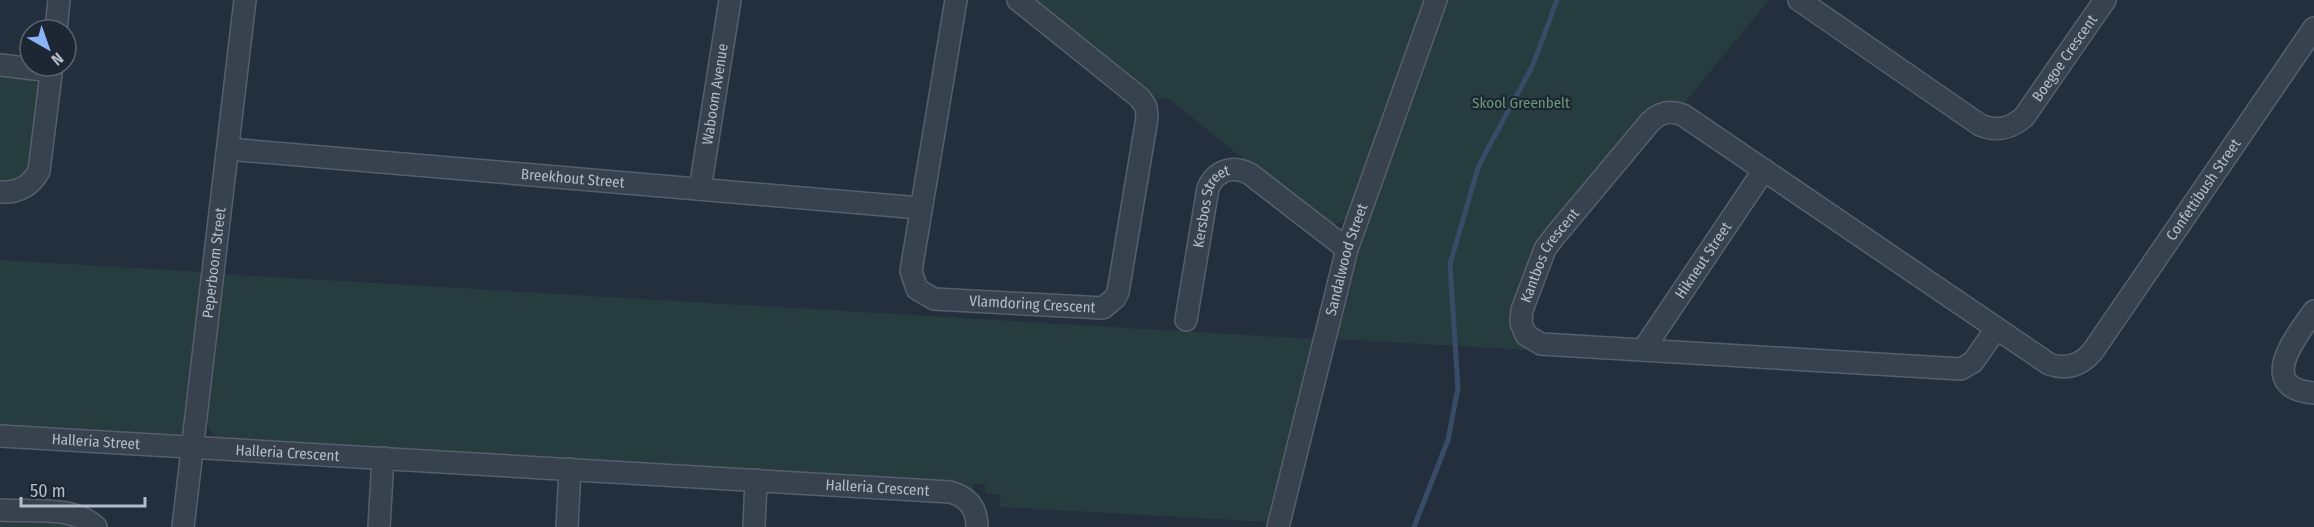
<svg xmlns="http://www.w3.org/2000/svg" width="2314" height="527" viewBox="0 0 2314 527" font-family="'Fira Sans Condensed',sans-serif">
  <style>
    .green { fill: #263c3f }
    .lines { fill: none; stroke-linecap: round; stroke-linejoin: round }
    .stream { stroke: #394c67; stroke-width: 5 }
    .minor-casing { stroke: #565f6c; stroke-width: 24 }
    .minor { stroke: #38414e; stroke-width: 21 }
    .labels { text-anchor: middle; dominant-baseline: central; stroke-width: 4.5; stroke-linejoin: round; paint-order: stroke }
    .street-label { font-size: 15px; fill: #b4bcc9; stroke: #1d2633 }
    .park-label { font-size: 15px; fill: #6b9a76; stroke: #1d2633 }
  </style>
  <rect width="100%" height="100%" fill="#242f3e"/>
  <g class="green">
    <path d="M1027,0H1425L1348,215C1340,226 1332,226 1320,221L1168,98L1150,99Z"/>
    <path d="M1447,0H1769L1682,106L1667,105L1512,309L1511,332L1526,350L1335,339L1364,234Z"/>
    <path d="M0,73L34,79L40,87L28,175L0,186Z"/>
    <path d="M0,260L203,272L184,436L174,439L0,430Z"/>
    <path d="M223,274L1315,339L1269,522L999,507L1001,495L985,493V484H974L973,493L218,438L210,431L206,421Z"/>
    <path d="M0,517L72,522L84,527H0Z"/>
  </g>
  <g class="lines">
    <path class="stream" d="M1414,527L1448,440L1458,388L1450,264L1479,165L1533,65L1557,0"/>
    <g class="minor-casing">
      <g id="minor">
        <path id="s1" d="M956,0L911,271L917,289L934,299L1103,308L1115,298L1118,292L1147,118L1146,107L1140,98L1018,0"/>
        <path id="s2" d="M1799,0L1980,125C1997,132 2010,129 2024,117L2105,0"/>
        <path d="M56,30L59,0"/>
        <path d="M0,65L51,71"/>
        <path id="s3" d="M228,149L920,208"/>
        <path id="s4" d="M700,189L730,0"/>
        <path d="M0,192C18,193 30,187 39,171L52,66"/>
        <path d="M2314,311C2297,335 2254,388 2314,393"/>
        <path id="s5" d="M1186,320L1208,188C1216,170 1233,165 1250,174L1347,249"/>
        <path id="s6" d="M1996,329L1973,362L1961,369L1541,344L1526,335L1521,323L1522,310L1545,249L1554,237L1650,122C1660,112 1670,110 1683,115L2049,364C2066,370 2081,366 2093,351L2314,28"/>
        <path id="s7" d="M1643,350L1764,170"/>
        <path id="s8" d="M0,436L950,492C968,497 977,508 977,527"/>
        <path d="M0,510C29,512 74,505 96,527"/>
        <path id="s9" d="M183,527L245,0"/>
        <path d="M379,527L383,458"/>
        <path d="M567,527L570,469"/>
        <path d="M754,527L756,480"/>
        <path id="s10" d="M1278,527L1347,249L1436,0"/>
      </g>
    </g>
    <use href="#minor" class="minor"/>
  </g>
  <g class="labels">
    <g class="street-label">
      <text stroke="none"><textPath href="#s2" startOffset="339">Boegoe Crescent</textPath></text>
      <text stroke="none"><textPath href="#s4" startOffset="96">Waboom Avenue</textPath></text>
      <text stroke="none"><textPath href="#s3" startOffset="346">Breekhout Street</textPath></text>
      <text stroke="none"><textPath href="#s6" startOffset="1472">Confettibush Street</textPath></text>
      <text stroke="none"><textPath href="#s5" startOffset="118">Kersbos Street</textPath></text>
      <text stroke="none"><textPath href="#s6" startOffset="580">Kantbos Crescent</textPath></text>
      <text stroke="none"><textPath href="#s10" startOffset="276">Sandalwood Street</textPath></text>
      <text stroke="none"><textPath href="#s7" startOffset="108">Hikneut Street</textPath></text>
      <text stroke="none"><textPath href="#s9" startOffset="266">Peperboom Street</textPath></text>
      <text stroke="none"><textPath href="#s1" startOffset="412">Vlamdoring Crescent</textPath></text>
      <text stroke="none"><textPath href="#s8" startOffset="96">Halleria Street</textPath></text>
      <text stroke="none"><textPath href="#s8" startOffset="288">Halleria Crescent</textPath></text>
      <text stroke="none"><textPath href="#s8" startOffset="879">Halleria Crescent</textPath></text>
    </g>
    <g class="park-label">
      <text x="1521" y="103">Skool Greenbelt</text>
    </g>
  </g>
  <g transform="translate(48 48) rotate(140)"><circle r="28" fill="#1d2633" stroke="#59626f" stroke-width="1.5"/>
  <path d="M0-4.5L10 22L0 15L-10 22Z" fill="#8ab4f8"/>
  <text y="-9" font-size="16" font-weight="bold" text-anchor="middle" fill="#b4bcc9">N</text>
  </g>
  <path d="M21 497v9h124v-9" fill="none" stroke="#b4bcc9" stroke-width="3"/>
  <text x="30" y="497" font-size="18" fill="#b4bcc9" stroke="#1d2633" stroke-width="4.5" paint-order="stroke">50 m</text>
</svg>
